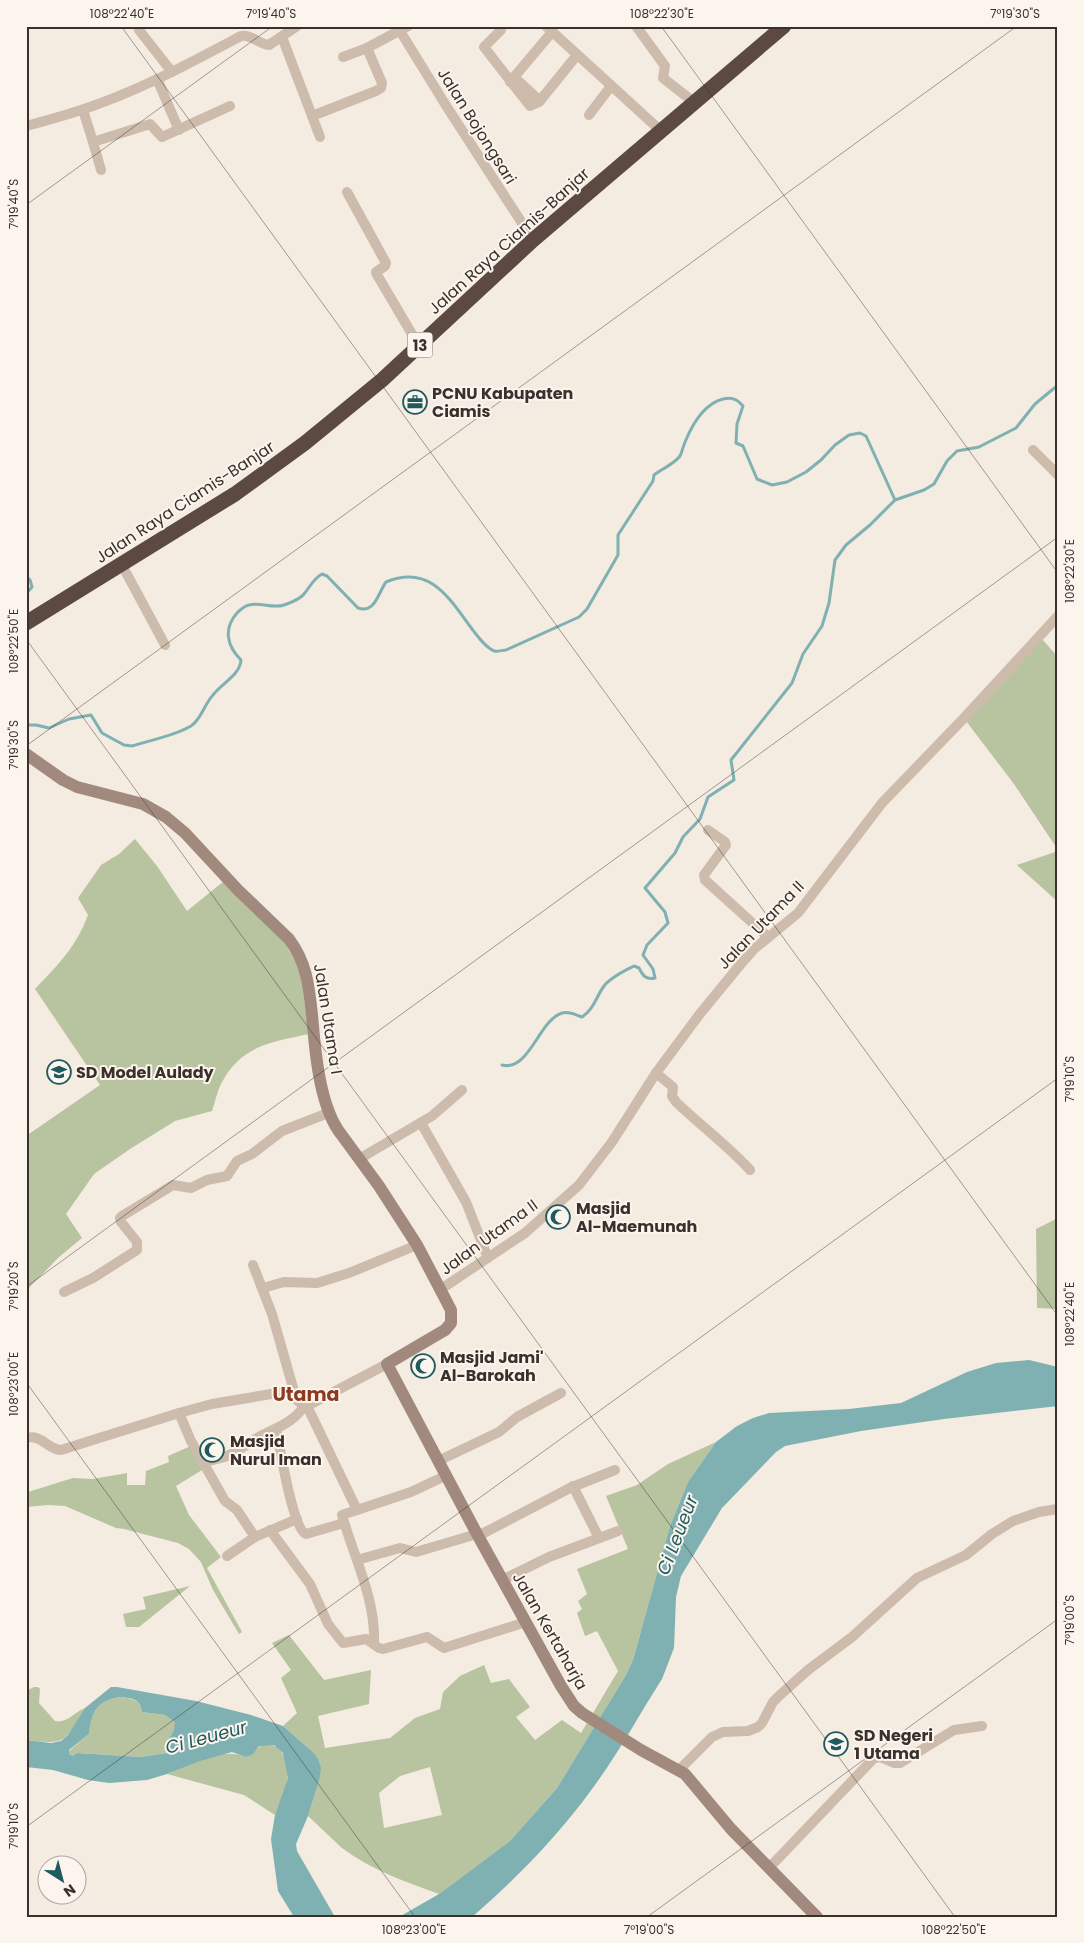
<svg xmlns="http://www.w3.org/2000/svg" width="1084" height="1943" viewBox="0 0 1084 1943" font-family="Poppins,sans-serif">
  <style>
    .green { fill: #b8c4a0; fill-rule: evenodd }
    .water { fill: #7fb0b2; fill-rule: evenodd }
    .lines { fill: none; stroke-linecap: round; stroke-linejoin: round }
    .stream { stroke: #7fb0b2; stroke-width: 3 }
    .street { stroke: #cdbbac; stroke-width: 10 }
    .secondary { stroke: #a18a7d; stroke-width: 12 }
    .highway { stroke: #5c4a42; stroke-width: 15 }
    .ticks { fill: none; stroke: #3b302b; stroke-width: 1; stroke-opacity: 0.45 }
    .labels { text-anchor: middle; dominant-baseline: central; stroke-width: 4; stroke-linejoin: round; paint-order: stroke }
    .shield { fill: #fbf5ee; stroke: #756b66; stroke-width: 1 }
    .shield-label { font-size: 15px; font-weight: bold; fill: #3b302b }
    .street-label { font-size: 16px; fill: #3b302b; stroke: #fbf5ee }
    .poi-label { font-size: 16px; font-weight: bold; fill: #3b302b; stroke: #fbf5ee; text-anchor: start }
    .water-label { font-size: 18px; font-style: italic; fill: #1f5a5e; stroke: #fbf5ee }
    .quarter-label { font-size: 19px; font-weight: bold; fill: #8c3b22; stroke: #fbf5ee }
    .neatline { fill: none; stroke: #3b302b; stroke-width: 2 }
    .ticks-label { font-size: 12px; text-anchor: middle; fill: #3b302b }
  </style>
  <rect width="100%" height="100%" fill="#f4ebe1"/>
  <g class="green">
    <path d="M1042,639L1058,657V850L1014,784L966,721Z"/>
    <path d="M135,839L157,866L187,911L224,881L285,943L300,970L309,1034C271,1042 240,1046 221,1084C217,1092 215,1102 212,1111L175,1121L130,1149L94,1174L66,1214L82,1238L59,1257L26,1291V1136L100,1085L35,989C58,965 76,947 88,915L78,898L101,865L119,854Z"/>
    <path d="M1058,851V902L1017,865Z"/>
    <path d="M1058,1218V1309L1037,1308L1036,1229Z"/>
    <path d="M716,1442L688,1482L670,1526L633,1660L626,1675L557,1788L510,1841L439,1894C406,1882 371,1870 342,1848C331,1838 320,1827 308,1816L319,1781L314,1753L283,1726L297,1713L281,1678L291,1670L272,1643L289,1635L324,1680L371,1670L369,1704L318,1716L325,1748L390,1738L415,1718L440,1709L443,1692L460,1676L484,1665L491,1683L509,1679L530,1707L516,1717L535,1740L562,1720L581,1733L618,1671L597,1631L585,1636L577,1613L582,1609L578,1601L587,1594L577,1569L628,1549L606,1496L637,1485L668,1464ZM430,1767L442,1815L384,1828L379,1793L400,1776Z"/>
    <path d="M191,1446L202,1470L176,1486L189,1515L221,1557L207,1568L242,1632L239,1634L213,1590L201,1562L189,1549L178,1543L124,1529L116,1528L65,1506L48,1505L26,1507V1486L28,1492L73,1478L93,1479L127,1473V1485H145L146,1471L169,1462L168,1456Z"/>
    <path d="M190,1586L139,1627H126L123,1614L146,1609L143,1597Z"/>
    <path d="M34,1687H38L40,1689L39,1703L55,1721C66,1724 75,1712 85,1708C64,1742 68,1745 26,1740V1691Z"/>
    <path d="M120,1697C132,1699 141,1699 142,1712L165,1715L176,1722L174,1730L170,1737L167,1753L141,1757L78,1753L73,1756L69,1754V1751L89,1734C92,1712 96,1701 120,1697Z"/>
    <path d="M264,1744C281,1744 285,1755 287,1770C288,1774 288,1778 287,1782C284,1793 279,1804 275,1815L244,1795L167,1774C190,1765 222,1746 246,1757C255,1753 258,1746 264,1744Z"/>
  </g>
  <g class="water">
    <path d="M1029,1360L1058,1367V1406L944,1419L861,1431L785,1446L776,1452L722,1508L681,1576L676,1597L674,1648L662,1679C639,1715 618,1754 592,1789C558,1836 516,1879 472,1917H399L439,1894L510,1841L557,1788L626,1675L633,1660L670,1526L688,1482L716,1442L737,1426L753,1418L769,1413L849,1409L901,1403L967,1372L996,1363Z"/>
    <path d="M111,1687H117L196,1701L251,1715L283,1726L314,1753L318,1759L321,1768L319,1781L308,1816L296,1844L297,1851L335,1917H294L278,1891L271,1839L275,1815L288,1778L283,1753L274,1745L259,1746L253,1754L246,1757L232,1752L200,1761L167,1774L147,1780L109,1783L88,1780L53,1770L26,1767V1740L51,1743L61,1741L68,1735L85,1708ZM120,1697C132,1698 141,1699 142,1712L165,1715L175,1722L174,1730L170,1737L167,1753L141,1757L77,1753L73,1756L69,1754V1750L89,1734C92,1712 96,1701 120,1697Z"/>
  </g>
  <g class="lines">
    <g class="stream">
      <path d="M26,576L30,580L32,587L26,594"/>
      <path d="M26,725H36L49,728L69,719L91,715L102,733L124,745L132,746C151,740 174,736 191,726C201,720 205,703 213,695C222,683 240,675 241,660C227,646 223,629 237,613C240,610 244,606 249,605C261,602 273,609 284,605C290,603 300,599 304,594C310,587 313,579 322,574L327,576L358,608C375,614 378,593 386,582C430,564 449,598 472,629C478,637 485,647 494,651C498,652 502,650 506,650L579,617L587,609L618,555V535L653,481L654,475C662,469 674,464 680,456C682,452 683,447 685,442C692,425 703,404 723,399C732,397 737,399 743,406L737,424L736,443L743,446L757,479L772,485L787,482L806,472L821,460L835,445L849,435L860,433L866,436L895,500"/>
      <path d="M502,1065C529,1072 539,1020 562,1013C569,1011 576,1015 582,1017C594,1009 596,997 604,986C611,977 624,971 634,966L639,968C643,976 646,980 655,978L653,969L643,955L647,945L668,923L665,912L645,888L675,853L683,837L700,819L708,797L734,780L731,760L792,683L803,654L822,626L829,603L835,560L846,545L870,525L895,500L924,490L934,484L947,461L957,451L979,447L1016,428L1035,404L1058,385"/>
    </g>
    <g class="street">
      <path d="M397,26L445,104L533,240"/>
      <path d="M546,26L661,131"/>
      <path d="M636,26L665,66L663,78L695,103"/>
      <path d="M139,30L172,72"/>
      <path d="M501,30L484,47L530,106L539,102L577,55"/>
      <path d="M282,37L320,137"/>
      <path d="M367,48L408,26"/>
      <path d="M514,77L540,101"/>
      <path d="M157,79L179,130"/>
      <path d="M510,82L552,32"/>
      <path d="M83,110L93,142L150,124L162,137L230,106"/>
      <path d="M589,115L611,86"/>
      <path d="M312,116L376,91L381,88L382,83L367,48L343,57"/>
      <path d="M26,126C45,121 63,116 81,110C137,92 190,63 241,36C251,34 259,44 269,45L297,26"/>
      <path d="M93,142L101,170"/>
      <path d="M347,192L386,263L385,266L376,272V273L419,346"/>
      <path d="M1033,450L1058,475"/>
      <path d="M122,565L165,645"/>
      <path d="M708,830L725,842L726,845L704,875L705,880L768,937"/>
      <path d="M656,1073L673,1087L672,1096L676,1102C700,1125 727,1145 750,1170"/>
      <path d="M421,1123L466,1202L488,1258"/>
      <path d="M359,1159L432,1116L462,1090"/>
      <path d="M253,1265L272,1314L296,1398"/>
      <path d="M263,1288L284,1282L317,1283L349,1273L417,1245"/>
      <path d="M441,1289L525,1233L579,1185L612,1142L656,1073L699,1015L740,965L754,949L798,913L882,803L964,718L1058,616"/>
      <path d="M64,1292L93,1278L137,1250V1242L121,1222L120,1218L122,1216L173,1185L191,1188L207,1180L227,1176L237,1161L252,1154L282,1131L328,1113"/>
      <path d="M307,1406L357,1510"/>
      <path d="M179,1413L191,1441L225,1501L237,1510L255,1537"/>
      <path d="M276,1429C280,1446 292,1528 306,1534L344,1523"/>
      <path d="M26,1438C42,1434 47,1449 61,1450L179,1413L212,1404L283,1392C294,1392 296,1404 307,1406L387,1364"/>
      <path d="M438,1461L499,1432L517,1417L561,1393"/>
      <path d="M204,1462C211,1460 219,1459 227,1456C238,1452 247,1444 257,1438C273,1429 294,1423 304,1406"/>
      <path d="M573,1486L599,1538"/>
      <path d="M270,1530L310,1584L328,1624L343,1643L366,1639L379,1648L383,1649L427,1637L444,1648L526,1622"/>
      <path d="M478,1536L570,1488L615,1470"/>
      <path d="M227,1556L255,1537L297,1519"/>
      <path d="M357,1560L400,1548L416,1552L477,1534"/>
      <path d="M502,1580L549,1557L618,1531"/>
      <path d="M374,1644C376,1599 354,1558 342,1515L411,1492L445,1476"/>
      <path d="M679,1770L712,1737L723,1732L748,1731L758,1727L762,1723L773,1702L780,1695L808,1670L852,1637L917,1578L966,1555L992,1534L1013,1521L1039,1512L1058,1509"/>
      <path d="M769,1868L874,1758L880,1757L894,1763H900L954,1730L982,1726"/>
    </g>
    <path class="secondary" d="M26,754L63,780L77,787L143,804L166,817L185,833L238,890L289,939C307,963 309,987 312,1015C315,1050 319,1101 338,1130L379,1186L417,1245L451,1310V1323L445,1330L387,1364L477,1534L561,1686L574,1706L582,1713L641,1750L685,1774L731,1829L817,1917"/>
    <path class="highway" d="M26,623L235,494L305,443L382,380L533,240L784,26"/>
  </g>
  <path class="ticks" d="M121,26L1058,1316M661,26L1058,573M26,205L273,26M26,639L955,1917M26,746L1017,26M26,1287L1058,537M26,1382L415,1917M26,1827L1058,1078M647,1917L1058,1619"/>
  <defs>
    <g id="office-ring" transform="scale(1.25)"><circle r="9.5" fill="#fbf5ee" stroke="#1f5a5e" stroke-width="1.5"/><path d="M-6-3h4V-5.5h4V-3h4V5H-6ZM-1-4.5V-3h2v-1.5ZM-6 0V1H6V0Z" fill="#1f5a5e"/></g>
    <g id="school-ring" transform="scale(1.25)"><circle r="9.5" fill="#fbf5ee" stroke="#1f5a5e" stroke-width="1.5"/><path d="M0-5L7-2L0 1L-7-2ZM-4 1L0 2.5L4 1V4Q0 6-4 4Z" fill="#1f5a5e"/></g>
    <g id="mosque-ring" transform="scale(1.25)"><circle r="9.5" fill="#fbf5ee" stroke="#1f5a5e" stroke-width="1.5"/><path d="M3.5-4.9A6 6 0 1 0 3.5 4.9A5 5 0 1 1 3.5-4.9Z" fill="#1f5a5e"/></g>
  </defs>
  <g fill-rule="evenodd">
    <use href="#office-ring" x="415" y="402"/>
    <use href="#school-ring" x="59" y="1072"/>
    <use href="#mosque-ring" x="558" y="1217"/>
    <use href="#mosque-ring" x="423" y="1366"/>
    <use href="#mosque-ring" x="212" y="1450"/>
    <use href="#school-ring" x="836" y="1744"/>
  </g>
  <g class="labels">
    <rect class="shield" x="407.5" y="332.5" width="25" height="25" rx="4"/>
    <g class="shield-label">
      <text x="420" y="345">13</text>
    </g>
    <g class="street-label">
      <text transform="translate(477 126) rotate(58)">Jalan Bojongsari</text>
      <text transform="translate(509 241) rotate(-42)">Jalan Raya Ciamis-Banjar</text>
      <text transform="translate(185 502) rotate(-33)">Jalan Raya Ciamis-Banjar</text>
      <text transform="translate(761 925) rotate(-46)">Jalan Utama II</text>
      <text transform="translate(328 1019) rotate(81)">Jalan Utama I</text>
      <text transform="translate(489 1237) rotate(-36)">Jalan Utama II</text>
      <text transform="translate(550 1631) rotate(60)">Jalan Kertaharja</text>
    </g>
    <g class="poi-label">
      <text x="432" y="393">PCNU Kabupaten<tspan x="432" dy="18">Ciamis</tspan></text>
      <text x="76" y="1072">SD Model Aulady</text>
      <text x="576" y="1208">Masjid<tspan x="576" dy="18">Al-Maemunah</tspan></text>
      <text x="440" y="1357">Masjid Jami'<tspan x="440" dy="18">Al-Barokah</tspan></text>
      <text x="230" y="1441">Masjid<tspan x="230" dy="18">Nurul Iman</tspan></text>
      <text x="854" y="1735">SD Negeri<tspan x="854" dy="18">1 Utama</tspan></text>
    </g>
    <g class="water-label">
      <text transform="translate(677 1535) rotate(-69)">Ci Leueur</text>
      <text transform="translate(206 1737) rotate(-15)">Ci Leueur</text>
    </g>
    <g class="quarter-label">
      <text x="306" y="1394">Utama</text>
    </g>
  </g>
  <rect width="1084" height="1943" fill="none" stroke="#fbf5ee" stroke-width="55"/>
  <g transform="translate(62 1880) rotate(144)"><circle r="24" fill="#fbf5ee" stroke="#aea6a0"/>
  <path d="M0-4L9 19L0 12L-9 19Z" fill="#1f5a5e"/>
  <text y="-8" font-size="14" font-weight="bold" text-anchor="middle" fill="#3b302b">N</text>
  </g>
  <rect x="28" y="28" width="1028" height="1888" class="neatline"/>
  <g class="ticks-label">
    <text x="122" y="18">108°22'40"E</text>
    <text x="271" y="18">7°19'40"S</text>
    <text x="662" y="18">108°22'30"E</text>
    <text x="1015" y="18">7°19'30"S</text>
    <text transform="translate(14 204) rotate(-90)" y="4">7°19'40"S</text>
    <text transform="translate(1070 571) rotate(-90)" y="4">108°22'30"E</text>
    <text transform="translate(14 641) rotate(-90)" y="4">108°22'50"E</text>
    <text transform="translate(14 745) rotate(-90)" y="4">7°19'30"S</text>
    <text transform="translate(1070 1079) rotate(-90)" y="4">7°19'10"S</text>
    <text transform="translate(14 1286) rotate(-90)" y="4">7°19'20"S</text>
    <text transform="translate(1070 1314) rotate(-90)" y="4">108°22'40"E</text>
    <text transform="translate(14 1384) rotate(-90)" y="4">108°23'00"E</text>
    <text transform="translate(1070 1620) rotate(-90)" y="4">7°19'00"S</text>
    <text transform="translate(14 1826) rotate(-90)" y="4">7°19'10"S</text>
    <text x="414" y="1934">108°23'00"E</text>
    <text x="649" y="1934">7°19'00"S</text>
    <text x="954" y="1934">108°22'50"E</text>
  </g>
</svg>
